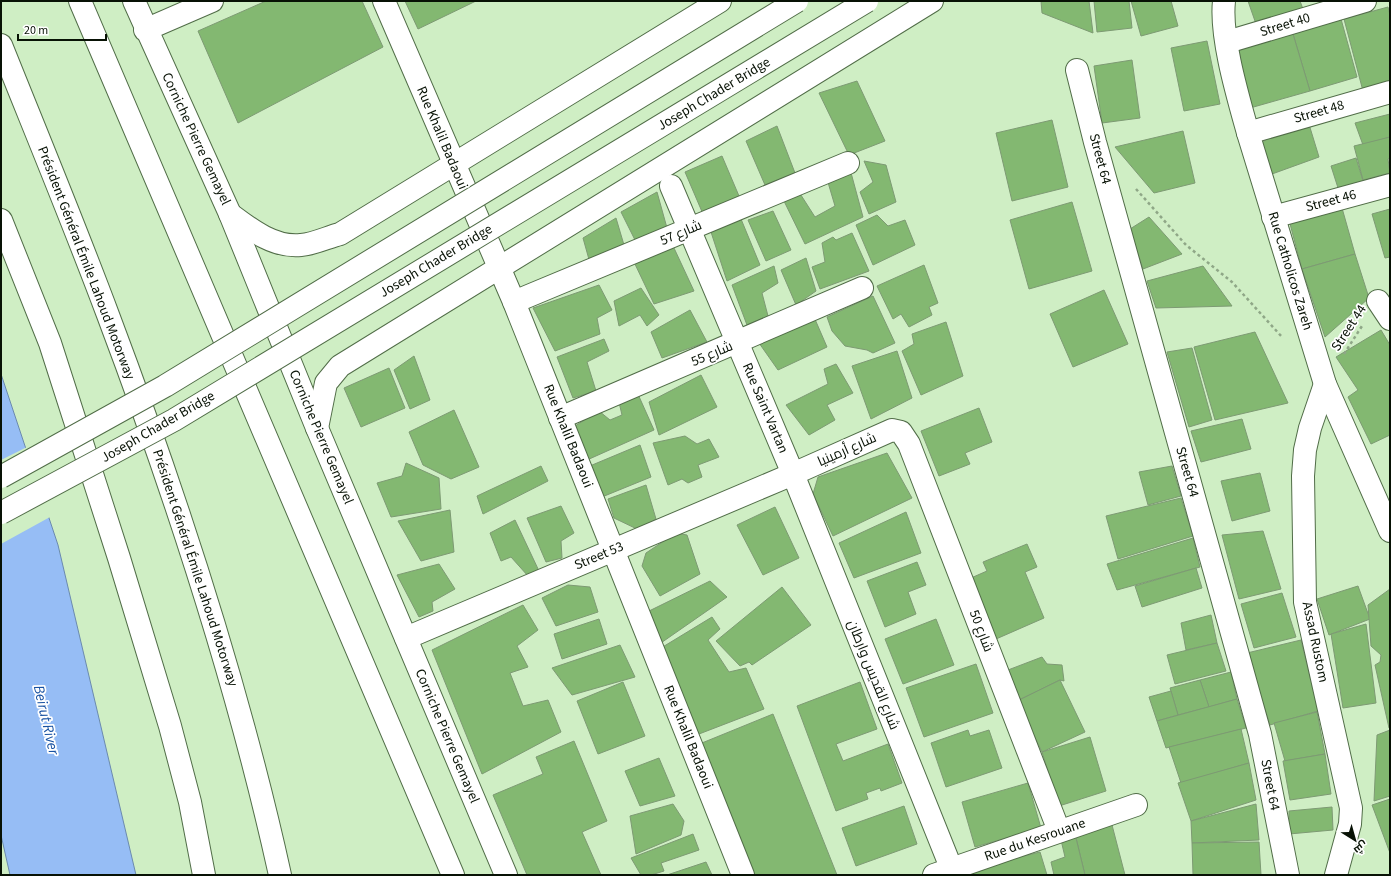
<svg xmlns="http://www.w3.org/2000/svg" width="1391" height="876" viewBox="0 0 1391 876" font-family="'Source Sans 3',Cairo,sans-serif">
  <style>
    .water { fill: #96bdf5; stroke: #6b8aad }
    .pier { fill: #cfeec4 }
    .building { fill: #83b871; stroke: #7d9a73 }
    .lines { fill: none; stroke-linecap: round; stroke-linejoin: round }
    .minor-casing { stroke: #516d48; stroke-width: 24 }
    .highway-casing { stroke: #516d48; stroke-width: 24 }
    .path { stroke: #8fa787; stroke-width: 2.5; stroke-dasharray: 3 3; stroke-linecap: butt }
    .minor { stroke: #fff; stroke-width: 22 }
    .highway { stroke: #fff; stroke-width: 22 }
    .highway-bridge-casing { stroke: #516d48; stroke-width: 24; stroke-linecap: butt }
    .highway-bridge { stroke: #fff; stroke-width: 22 }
    .labels { text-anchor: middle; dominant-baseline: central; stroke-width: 3.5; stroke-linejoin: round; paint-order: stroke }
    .street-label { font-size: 14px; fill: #081205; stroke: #fff }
    .water-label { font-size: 15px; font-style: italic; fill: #1751a2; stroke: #fff }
  </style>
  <rect width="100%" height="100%" fill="#cfeec4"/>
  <path class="water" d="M1,374L58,545L136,875H10L1,835Z"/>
  <path class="pier" d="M27,447L50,517L1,544V460Z"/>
  <g class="building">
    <path d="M266,1H362L383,47L238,123L198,31Z"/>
    <path d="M405,1H476L418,29Z"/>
    <path d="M1041,1H1089L1093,33L1042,13Z"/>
    <path d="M1094,1H1129L1132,28L1097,32Z"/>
    <path d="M1131,1H1171L1178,26L1141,36Z"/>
    <path d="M1248,1H1300L1303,9L1256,24Z"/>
    <path d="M1388,7L1390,15V83L1363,91L1344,19Z"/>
    <path d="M1341,19L1357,77L1310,91L1293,34Z"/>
    <path d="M1293,34L1310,91L1250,108L1232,48Z"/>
    <path d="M1207,41L1220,104L1184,111L1171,48Z"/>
    <path d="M1132,60L1140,118L1102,123L1094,66Z"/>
    <path d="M857,81L885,141L849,155L819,93Z"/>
    <path d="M1390,114V137L1363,145L1355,123Z"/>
    <path d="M1052,120L1068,187L1012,201L996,133Z"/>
    <path d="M1308,121L1319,157L1272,174L1260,145L1276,130Z"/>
    <path d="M777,126L795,173L765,185L746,141Z"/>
    <path d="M1183,131L1195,183L1154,193L1115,147Z"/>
    <path d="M1390,137V158L1388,159L1390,173L1363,180L1354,146Z"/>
    <path d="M722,156L739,196L703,214L685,172Z"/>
    <path d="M1356,158L1364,184L1339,191L1331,166Z"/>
    <path d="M864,161L886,165L896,202L869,214L860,192L873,182Z"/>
    <path d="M850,169L863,217L805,244L783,199L799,192L815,217L835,206L827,179Z"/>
    <path d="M657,192L667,228L636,242L621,212Z"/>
    <path d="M1072,202L1092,271L1029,289L1010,220Z"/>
    <path d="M1342,208L1355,254L1302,269L1289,220Z"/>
    <path d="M1390,209V257L1385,258L1372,214Z"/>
    <path d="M773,211L791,250L766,261L748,220Z"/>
    <path d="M877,215L888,226L905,220L915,245L873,265L856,225Z"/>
    <path d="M1149,217L1182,254L1143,269L1130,229Z"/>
    <path d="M616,218L624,245L590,263L583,238Z"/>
    <path d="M741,219L760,265L727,281L711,232Z"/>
    <path d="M852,233L869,271L820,289L812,267L825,262L822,243L833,237L836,240Z"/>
    <path d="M674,248L694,291L654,304L634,262Z"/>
    <path d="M1355,254L1369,298L1325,337L1302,269Z"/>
    <path d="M806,258L816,291L796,305L781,270Z"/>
    <path d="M924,265L938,303L929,307L932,315L909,327L901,314L893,319L877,286Z"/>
    <path d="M774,266L778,283L762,293L768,316L747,325L732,285Z"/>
    <path d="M1203,266L1232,306L1156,308L1147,281Z"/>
    <path d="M599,285L612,310L597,318L600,334L555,351L533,308Z"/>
    <path d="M641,288L659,315L647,326L640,315L619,326L614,301Z"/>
    <path d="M1104,290L1128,344L1073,367L1050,314Z"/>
    <path d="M873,296L895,343L873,353L867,350L845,346L832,331L827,317Z"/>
    <path d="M690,310L707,342L662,358L651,332Z"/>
    <path d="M814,317L827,347L778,370L759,343Z"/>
    <path d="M946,322L963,376L921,395L902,351L914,344L912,334Z"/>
    <path d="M1381,330L1390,345V435L1371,444L1348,397L1358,390L1336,357Z"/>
    <path d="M1255,332L1288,403L1215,420L1194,347Z"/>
    <path d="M604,339L609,351L587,362L596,391L573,398L557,357Z"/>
    <path d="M1192,348L1212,420L1189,427L1167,352Z"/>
    <path d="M897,351L912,398L871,419L852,366Z"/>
    <path d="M414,356L430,400L410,409L394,370Z"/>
    <path d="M836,364L853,393L827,405L835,420L809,435L786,405L828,384L824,369Z"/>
    <path d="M389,368L405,408L361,427L344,388Z"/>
    <path d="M701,375L717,407L659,435L649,402Z"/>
    <path d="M637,392L654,430L587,460L575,426L599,411L610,420L622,415L618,398Z"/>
    <path d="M979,408L992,442L965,453L970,464L939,476L921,431Z"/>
    <path d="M454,410L479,467L451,479L423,465L409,432Z"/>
    <path d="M1242,419L1251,449L1201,462L1191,431Z"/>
    <path d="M685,436L697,444L709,439L719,457L698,465L702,477L688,483L682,479L668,485L653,443Z"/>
    <path d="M640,445L651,477L597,499L585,468Z"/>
    <path d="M887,453L912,498L833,536L813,494L818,477Z"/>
    <path d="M406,463L439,478L441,509L391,517L377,483L402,476Z"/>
    <path d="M541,466L548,481L483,514L477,496Z"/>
    <path d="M1172,466L1181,496L1148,505L1139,472Z"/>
    <path d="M1260,473L1270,511L1232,521L1221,481Z"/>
    <path d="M646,485L656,519L637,529L614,518L608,499Z"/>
    <path d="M1181,498L1193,536L1118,559L1106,516Z"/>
    <path d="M561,506L574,533L561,541L562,558L546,562L527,518Z"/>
    <path d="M775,507L799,558L763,575L737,525Z"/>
    <path d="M450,510L454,552L421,561L398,521Z"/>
    <path d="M906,512L921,553L854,578L839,543Z"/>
    <path d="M515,520L539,571L528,576L511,557L501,561L490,533Z"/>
    <path d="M1263,531L1281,589L1239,599L1222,535Z"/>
    <path d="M676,533L687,535L700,574L660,596L642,566L646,553Z"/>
    <path d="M1193,538L1200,567L1117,590L1107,564Z"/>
    <path d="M1027,544L1037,567L1025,572L1044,618L996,639L971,578L987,571L983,562Z"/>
    <path d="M917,562L926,585L908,592L916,614L885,627L867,581Z"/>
    <path d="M439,564L455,589L432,602L433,611L419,617L397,575Z"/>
    <path d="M1196,568L1202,588L1142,607L1135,586Z"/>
    <path d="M710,581L727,597L658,645L647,612Z"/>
    <path d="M568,585L590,587L598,612L556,626L542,598Z"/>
    <path d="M1358,586L1370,619L1329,635L1317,599Z"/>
    <path d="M782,587L811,625L752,665L749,662L740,666L716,641Z"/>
    <path d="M1390,589V728H1389L1375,665L1380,662L1381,655L1371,646L1368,605Z"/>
    <path d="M1282,593L1296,637L1254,648L1241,604Z"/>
    <path d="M523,605L538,630L517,646L528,667L510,673L523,706L548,700L561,732L482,774L432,650Z"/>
    <path d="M1211,615L1217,643L1186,650L1181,623Z"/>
    <path d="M712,617L720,629L708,640L729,672L746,668L764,709L699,734L661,648Z"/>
    <path d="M599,619L607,644L562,659L554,634Z"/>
    <path d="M936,619L954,665L903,684L885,639Z"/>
    <path d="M1366,624L1376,703L1343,708L1331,634Z"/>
    <path d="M1301,640L1318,711L1270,725L1247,653Z"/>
    <path d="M1217,643L1226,671L1175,684L1167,655Z"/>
    <path d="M620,645L635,677L572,695L552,668Z"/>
    <path d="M1042,657L1047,664L1062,665L1064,681L1060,680L1017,701L1008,670Z"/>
    <path d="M976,664L993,713L924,737L906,688Z"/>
    <path d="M1231,672L1237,699L1209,707L1200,680Z"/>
    <path d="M1060,680L1085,732L1042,752L1017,701Z"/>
    <path d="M1200,680L1209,707L1178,715L1170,688Z"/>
    <path d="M623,682L645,736L598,754L577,701Z"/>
    <path d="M860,682L877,729L836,744L843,761L888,744L902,783L881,791L880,788L866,793L868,799L836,811L797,706Z"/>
    <path d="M1171,691L1178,715L1157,721L1149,697Z"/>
    <path d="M1237,699L1246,728L1166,748L1157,721Z"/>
    <path d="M1317,712L1325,754L1285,761L1274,723Z"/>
    <path d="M773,714L837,875H749L697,745Z"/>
    <path d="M1241,729L1249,763L1181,783L1169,747Z"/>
    <path d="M968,730L970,736L989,730L1002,768L946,787L931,743Z"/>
    <path d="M1390,730V796L1374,801L1377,735Z"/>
    <path d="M1090,737L1106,791L1059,806L1042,752Z"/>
    <path d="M574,741L607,821L582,832L601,875H527L493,795L543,774L536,757Z"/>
    <path d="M1325,754L1331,794L1290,800L1283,761Z"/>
    <path d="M659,758L675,796L640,806L625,771Z"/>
    <path d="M1249,763L1256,800L1191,821L1178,783Z"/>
    <path d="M1028,783L1041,828L975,847L962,802Z"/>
    <path d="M1390,799V853L1372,805Z"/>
    <path d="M673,804L684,821L681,835L636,854L630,816Z"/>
    <path d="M1256,804L1259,840L1192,843L1191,821Z"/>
    <path d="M904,806L917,844L856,866L842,828Z"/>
    <path d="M1332,807L1333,830L1289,834V811Z"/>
    <path d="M1112,825L1125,875H1085L1075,834Z"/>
    <path d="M693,834L699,850L661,863L664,871L651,875H641L631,858Z"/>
    <path d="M1075,834L1085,875H1054L1051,862L1065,857L1061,840Z"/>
    <path d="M1259,842L1261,875H1193L1192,843Z"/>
    <path d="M1040,852L1047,875H971L969,870Z"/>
    <path d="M706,862L712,875H667Z"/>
  </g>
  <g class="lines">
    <g class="minor-casing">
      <g id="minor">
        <path d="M384,1L514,302L743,875"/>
        <path d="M1224,1C1220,37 1238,97 1248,133L1325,384L1390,531"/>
        <path d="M145,30L212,1"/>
        <path d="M1227,42L1365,1"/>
        <path d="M1077,70L1095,142L1260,734L1288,875"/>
        <path d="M1248,133L1390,92"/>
        <path d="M671,186L793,474L954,875"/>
        <path d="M1273,217L1390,185"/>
        <path d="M1378,301L1390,319"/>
        <path d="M514,302L848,163"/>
        <path d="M1325,384L1310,428L1305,450L1303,476L1305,602L1351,808L1350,824L1336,875"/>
        <path d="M560,418L862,288"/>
        <path d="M406,638L793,474L892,430L901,432L909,444L1059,831"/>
        <path d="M934,875L1136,805"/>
      </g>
    </g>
    <g class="highway-casing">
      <g id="highway">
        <path d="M80,1L453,875"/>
        <path d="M134,1L230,214L317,428L506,875"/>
        <path d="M1,45C37,135 74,224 108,315C177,498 238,684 280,875"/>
        <path d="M230,214C250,229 274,248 301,245C314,244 328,237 340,234L720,1"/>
        <path d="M1,220L50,343L119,558L170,726L190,802L204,875"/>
        <path d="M317,428L326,383L340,366L932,1"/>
      </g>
    </g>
    <g class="path">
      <path d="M1136,189L1186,245L1232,282L1282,337"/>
      <path d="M1344,354L1362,326"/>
    </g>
    <use href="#minor" class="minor"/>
    <use href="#highway" class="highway"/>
    <g class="highway-bridge-casing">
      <g id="highway-bridge">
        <path d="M1,477L165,386L797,1"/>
        <path d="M1,513L174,420L867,1"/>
      </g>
    </g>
    <use href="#highway-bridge" class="highway-bridge"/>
  </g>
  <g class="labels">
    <g class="street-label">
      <text transform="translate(1285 25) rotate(-17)">Street 40</text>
      <text transform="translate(714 94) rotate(-31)">Joseph Chader Bridge</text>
      <text transform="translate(1319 112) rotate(-16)">Street 48</text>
      <text transform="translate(442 138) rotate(67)">Rue Khalil Badaoui</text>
      <text transform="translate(196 139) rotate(65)">Corniche Pierre Gemayel</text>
      <text transform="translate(1100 159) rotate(75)">Street 64</text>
      <text transform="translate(1331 201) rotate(-15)">Street 46</text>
      <text transform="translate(681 233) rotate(-23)">شارع 57</text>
      <text transform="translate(436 261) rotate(-31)">Joseph Chader Bridge</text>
      <text transform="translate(86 263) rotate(69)">Président Général Émile Lahoud Motorway</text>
      <text transform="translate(1290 271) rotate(73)">Rue Catholicos Zareh</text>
      <text transform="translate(1349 328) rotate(-57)">Street 44</text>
      <text transform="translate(712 354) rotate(-23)">شارع 55</text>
      <text transform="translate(765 408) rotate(67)">Rue Saint Vartan</text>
      <text transform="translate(158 427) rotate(-30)">Joseph Chader Bridge</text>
      <text transform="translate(568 436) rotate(68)">Rue Khalil Badaoui</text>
      <text transform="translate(321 437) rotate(67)">Corniche Pierre Gemayel</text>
      <text transform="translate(847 450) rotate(-24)">شارع أرمينيا</text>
      <text transform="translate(1187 472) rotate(74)">Street 64</text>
      <text transform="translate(599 556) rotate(-23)">Street 53</text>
      <text transform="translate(195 568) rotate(72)">Président Général Émile Lahoud Motorway</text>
      <text transform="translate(981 631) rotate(69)">شارع 50</text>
      <text transform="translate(1315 642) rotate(78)">Assad Rustom</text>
      <text transform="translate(873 675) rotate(68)">شارع القديس وارطان</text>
      <text transform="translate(447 736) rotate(67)">Corniche Pierre Gemayel</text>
      <text transform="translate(688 737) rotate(68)">Rue Khalil Badaoui</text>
      <text transform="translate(1270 785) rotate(79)">Street 64</text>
      <text transform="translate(1035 840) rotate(-19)">Rue du Kesrouane</text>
    </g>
    <g class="water-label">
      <text transform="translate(46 720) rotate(77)">Beirut River</text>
    </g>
  </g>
  <rect width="1391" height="876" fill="none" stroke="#081205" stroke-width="4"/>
  <g transform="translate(1355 840) rotate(143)" stroke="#ffffff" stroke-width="3" paint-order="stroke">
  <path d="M0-3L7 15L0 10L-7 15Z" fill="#081205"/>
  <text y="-6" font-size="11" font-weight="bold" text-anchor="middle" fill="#081205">ش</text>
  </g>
  <path d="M18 34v6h88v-6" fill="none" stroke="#081205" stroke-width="2"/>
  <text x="24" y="34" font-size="12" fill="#081205" stroke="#ffffff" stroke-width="3" paint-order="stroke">20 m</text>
</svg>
